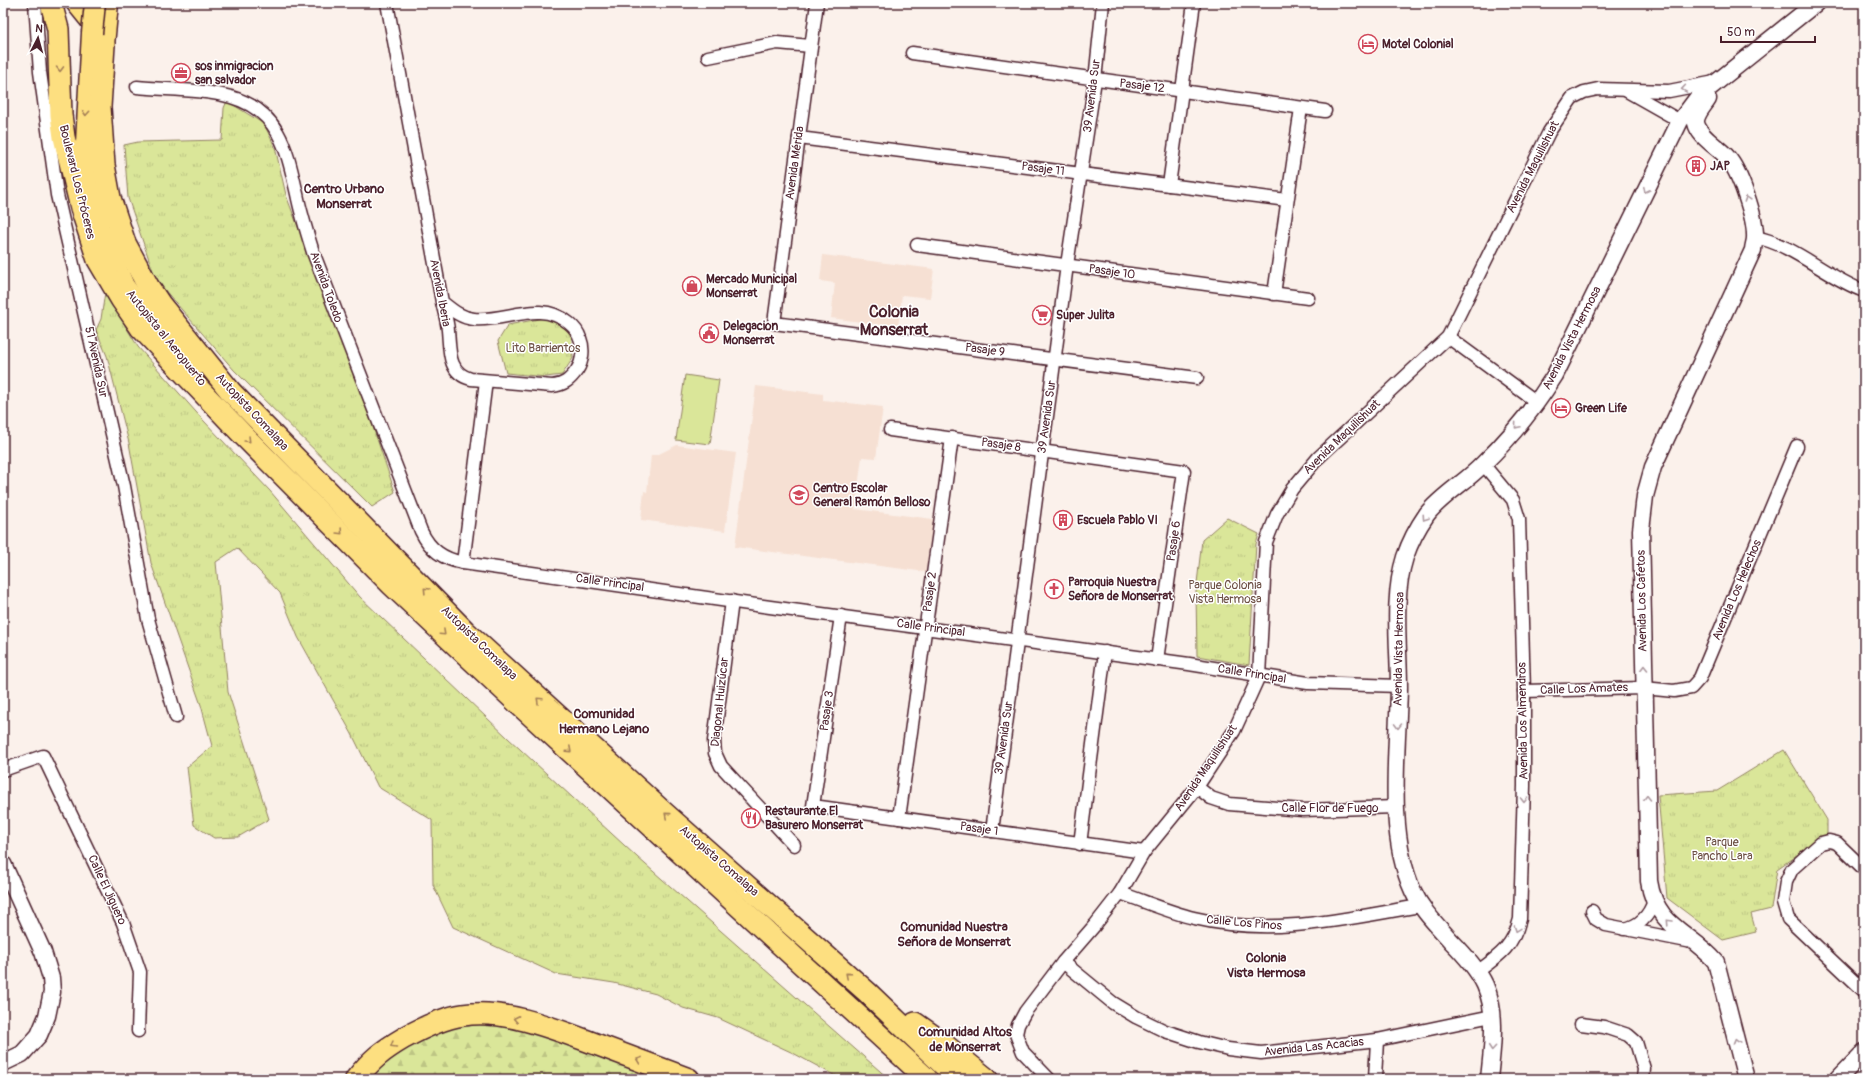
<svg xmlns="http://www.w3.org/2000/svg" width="1867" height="1082" viewBox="0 0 1867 1082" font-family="Pangolin,sans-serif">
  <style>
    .built { fill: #f6e0d3 }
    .grass { fill: url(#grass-tufts); stroke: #928262 }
    .forest { fill: url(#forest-firs); stroke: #928262 }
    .pitch { fill: #dae699; stroke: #928262 }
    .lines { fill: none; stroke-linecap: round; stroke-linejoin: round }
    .minor-casing { stroke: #4a1f2b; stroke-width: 15 }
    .tertiary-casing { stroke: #4a1f2b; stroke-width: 19 }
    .primary-casing { stroke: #4a1f2b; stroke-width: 23 }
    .trunk-casing { stroke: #4a1f2b; stroke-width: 24 }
    .minor { stroke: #fff; stroke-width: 12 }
    .tertiary { stroke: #fff; stroke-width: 16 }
    .primary { stroke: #fddf80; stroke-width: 20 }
    .trunk { stroke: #fddf80; stroke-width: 21 }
    .primary-bridge-casing { stroke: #4a1f2b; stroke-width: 23; stroke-linecap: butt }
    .primary-bridge { stroke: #fddf80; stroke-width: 20 }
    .oneway { stroke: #a47f56 }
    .oneway2 { stroke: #ae9aa0 }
    .labels { text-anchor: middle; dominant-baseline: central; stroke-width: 3; stroke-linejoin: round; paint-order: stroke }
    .poi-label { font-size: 12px; font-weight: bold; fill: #4a1f2b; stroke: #fff; text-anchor: start }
    .street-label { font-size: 12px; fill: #4a1f2b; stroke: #fff }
    .park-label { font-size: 12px; fill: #6e5146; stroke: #fff }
    .neighbourhood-label { font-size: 13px; font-weight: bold; fill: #4a1f2b; stroke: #fff }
    .district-label { font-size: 16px; font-weight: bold; fill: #4a1f2b; stroke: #fff }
  </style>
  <defs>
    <pattern id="grass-tufts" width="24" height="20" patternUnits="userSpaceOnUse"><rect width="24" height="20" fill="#dae699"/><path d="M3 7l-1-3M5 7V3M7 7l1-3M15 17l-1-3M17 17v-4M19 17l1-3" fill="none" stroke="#bdc584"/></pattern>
    <pattern id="forest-firs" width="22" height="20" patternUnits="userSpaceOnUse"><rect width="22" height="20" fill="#dae699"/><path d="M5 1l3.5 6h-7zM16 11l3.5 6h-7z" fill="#bdc584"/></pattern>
  </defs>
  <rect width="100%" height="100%" fill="#fbf1eb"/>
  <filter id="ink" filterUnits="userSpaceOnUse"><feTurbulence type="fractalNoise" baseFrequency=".025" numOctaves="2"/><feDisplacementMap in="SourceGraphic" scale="8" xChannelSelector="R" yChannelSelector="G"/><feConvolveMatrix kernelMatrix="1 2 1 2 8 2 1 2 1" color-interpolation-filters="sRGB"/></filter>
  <g filter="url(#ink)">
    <g class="built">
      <path d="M823,255L934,269L930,298L902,295L898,327L831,318L835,283L820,281Z"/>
      <path d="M756,386L823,394V400L883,407L876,458L862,457L855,509L933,519L926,572L735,547Z"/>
      <path d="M677,445L736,453L725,531L641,520L644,491L647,492L651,455H657Z"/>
    </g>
    <g class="grass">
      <path d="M227,101L264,124L275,147L286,195L372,424L395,492L372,507L234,370L156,280L128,198L124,145L138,142L222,140L224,108Z"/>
      <path d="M105,292L138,347L204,421L270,491L360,597L508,738L637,857L889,1079H841L793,1053L718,1018L683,1008L656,994L614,983L556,974L453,927L433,885L432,820L378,787L352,734L298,637L280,593L237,548L216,562L228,692L269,819L238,837L214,838L194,825L187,767L212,746L201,705L151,563L129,443L107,356L96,330L101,319Z"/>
      <path d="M549,317L571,332L573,358L562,375L546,377L506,373L498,341L508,325Z"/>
      <path d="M1227,518L1259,534L1256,544L1249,665L1197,656L1196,592L1202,540Z"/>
      <path d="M1784,750L1827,820V834L1777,869L1771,909L1751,914L1756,932L1723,940L1667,898L1658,795L1717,791Z"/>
    </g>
    <path class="forest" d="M482,1023L511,1026L535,1033L658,1079H370C392,1055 420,1037 451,1028C461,1025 472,1025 482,1023Z"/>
    <path class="pitch" d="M685,375L719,380L710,444L676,440Z"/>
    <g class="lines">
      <g class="minor-casing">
        <g id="minor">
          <path d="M35,3L40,72L57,195L124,486L148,619L176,717"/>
          <path d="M387,3L442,302C444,311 447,320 448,330C450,349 447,373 471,379L552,386C564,385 570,380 577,370C583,361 584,348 580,338C578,332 574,327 569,323C540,299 506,322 474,319C461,318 452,310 442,302"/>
          <path d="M817,3L774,323L1197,378"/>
          <path d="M912,53L1325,111"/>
          <path d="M708,57L777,43L811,46"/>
          <path d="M137,87C168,90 201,89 231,97C280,111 287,151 297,194C301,214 307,233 313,252L421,531C430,550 443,559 463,563L770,607L1189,664L1308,683L1399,686"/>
          <path d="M1627,91L1680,121"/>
          <path d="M799,138L1287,200"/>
          <path d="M1169,185L1194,3"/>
          <path d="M1755,237C1795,245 1826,277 1864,291"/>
          <path d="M917,245L1308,298"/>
          <path d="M1274,294L1301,108"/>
          <path d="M1448,337L1538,403"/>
          <path d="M890,430L1184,471L1157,660"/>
          <path d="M463,563L486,381"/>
          <path d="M732,601L714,741L715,753L721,766L794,845"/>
          <path d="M841,616L813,806L1144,852"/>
          <path d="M1524,691L1644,688L1674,691L1691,688L1700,678L1797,446"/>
          <path d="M3,770L43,756L123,923L140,972L138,1031"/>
          <path d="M1197,787L1211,798L1229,804L1303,810L1396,807"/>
          <path d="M899,818L952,438"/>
          <path d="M992,831L1067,265L1095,80L1103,3"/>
          <path d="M1080,844L1105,652"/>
          <path d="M1864,869L1837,843L1829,841L1821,843L1792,869L1786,882L1783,902L1788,919L1864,991"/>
          <path d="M1120,893C1144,901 1169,912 1194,918C1273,937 1343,919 1420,906"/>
          <path d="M1592,911L1596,919L1606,925L1692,942"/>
          <path d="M1624,929C1640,926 1649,916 1654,901"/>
          <path d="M1063,962L1113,1003L1136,1017L1165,1031L1199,1042L1228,1049L1261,1053L1377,1040L1492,1016"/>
          <path d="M1477,972C1499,956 1513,947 1520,919L1524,786V691L1519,519L1513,500L1483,464"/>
          <path d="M1581,1024L1604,1027L1628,1035L1636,1042L1644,1069L1643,1079"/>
          <path d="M1049,1079L1023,1052L1016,1034L1018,1025L1025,1012L1063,962L1095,925L1120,893L1144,852L1197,787L1234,731L1259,676L1266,542L1277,514L1292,489L1318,458L1448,337L1549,132L1572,98L1584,92L1598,89L1669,91L1715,82"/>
          <path d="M1375,1079L1377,1040"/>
        </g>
      </g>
      <g class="tertiary-casing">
        <g id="tertiary">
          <path d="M1708,99C1704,106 1695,114 1696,123C1699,137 1718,147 1727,157C1740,171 1756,219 1755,238C1755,242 1753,246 1753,250L1653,467L1645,496L1641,530L1649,881C1656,928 1690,931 1716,962L1746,1079"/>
          <path d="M3,864L43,952L51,978L52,992L47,1016L39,1035L22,1054L3,1063"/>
          <path d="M1489,1079C1492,1049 1498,1014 1485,985C1477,968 1464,954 1451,941C1437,925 1422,911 1413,891C1386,833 1398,750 1399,687C1399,645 1392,598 1405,557C1410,542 1418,527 1427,514C1442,495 1466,482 1483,464C1510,438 1535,407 1555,375L1680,121L1698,97L1816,3"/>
          <path d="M1838,1079L1864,1052"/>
        </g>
      </g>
      <g class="primary-casing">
        <g id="primary">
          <path d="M92,33L86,143L87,176L99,228L124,286L135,301L193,368"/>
          <path d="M104,45L108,3"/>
        </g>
      </g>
      <g class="trunk-casing">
        <g id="trunk">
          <path d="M51,3L58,29L61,115L64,137L81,208L98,260L121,299L141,328L244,436L392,585L523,708L927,1079"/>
          <path d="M77,3L98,29L104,45L100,107L104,165L110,198L125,243L148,286L160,304L231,392L465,631L661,810L867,992L958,1079"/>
          <path d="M915,1023L935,1037L987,1079"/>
          <path d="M356,1079C372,1059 382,1051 404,1038C422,1028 442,1018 463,1015C507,1008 560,1031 601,1046C630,1057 659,1068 689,1079"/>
        </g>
      </g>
      <use href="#minor" class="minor"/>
      <use href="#tertiary" class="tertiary"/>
      <use href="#primary" class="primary"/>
      <use href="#trunk" class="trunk"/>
      <g class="primary-bridge-casing">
        <path id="primary-bridge" d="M92,33L95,3"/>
      </g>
      <use href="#primary-bridge" class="primary-bridge"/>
    </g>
    <defs><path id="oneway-chevron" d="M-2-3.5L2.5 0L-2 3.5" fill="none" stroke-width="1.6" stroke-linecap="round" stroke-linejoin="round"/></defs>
    <g class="oneway">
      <use href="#oneway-chevron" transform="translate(60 69) rotate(89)"/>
      <use href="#oneway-chevron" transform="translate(86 113) rotate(94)"/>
      <use href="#oneway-chevron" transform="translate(248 440) rotate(45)"/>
      <use href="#oneway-chevron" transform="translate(340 532) rotate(46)"/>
      <use href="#oneway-chevron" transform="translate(426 590) rotate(-134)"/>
      <use href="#oneway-chevron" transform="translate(443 633) rotate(43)"/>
      <use href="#oneway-chevron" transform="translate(539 700) rotate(-137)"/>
      <use href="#oneway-chevron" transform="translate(569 750) rotate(42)"/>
      <use href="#oneway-chevron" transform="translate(667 815) rotate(-139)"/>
      <use href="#oneway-chevron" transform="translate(848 975) rotate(-139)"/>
      <use href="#oneway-chevron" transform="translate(516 1019) rotate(-169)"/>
      <use href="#oneway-chevron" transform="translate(393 1045) rotate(149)"/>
      <use href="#oneway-chevron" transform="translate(639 1060) rotate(-160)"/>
    </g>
    <g class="oneway2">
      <use href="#oneway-chevron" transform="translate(1684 89) rotate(171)"/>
      <use href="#oneway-chevron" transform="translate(1646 190) rotate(116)"/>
      <use href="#oneway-chevron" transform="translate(1747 199) rotate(-108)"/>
      <use href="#oneway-chevron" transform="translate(1517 426) rotate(131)"/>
      <use href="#oneway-chevron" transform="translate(1425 518) rotate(124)"/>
      <use href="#oneway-chevron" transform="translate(1644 668) rotate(-91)"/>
      <use href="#oneway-chevron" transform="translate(1398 726) rotate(91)"/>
      <use href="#oneway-chevron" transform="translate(1647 798) rotate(-91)"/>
      <use href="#oneway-chevron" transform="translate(1524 800) rotate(91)"/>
      <use href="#oneway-chevron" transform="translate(1669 922) rotate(-133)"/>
      <use href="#oneway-chevron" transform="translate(1517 929) rotate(110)"/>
      <use href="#oneway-chevron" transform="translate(1736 1041) rotate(-105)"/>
      <use href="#oneway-chevron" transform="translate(1492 1048) rotate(95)"/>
    </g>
  </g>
  <defs>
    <g id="hotel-ring" transform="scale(1)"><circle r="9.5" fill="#fff" stroke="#d1495b" stroke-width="1.5"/><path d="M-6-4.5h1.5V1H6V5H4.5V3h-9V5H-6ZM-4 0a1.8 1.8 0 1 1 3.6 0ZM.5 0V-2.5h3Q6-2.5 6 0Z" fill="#d1495b"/></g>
    <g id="office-ring" transform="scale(1)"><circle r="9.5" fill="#fff" stroke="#d1495b" stroke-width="1.5"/><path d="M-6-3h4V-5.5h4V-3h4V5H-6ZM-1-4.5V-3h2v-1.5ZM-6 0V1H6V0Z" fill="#d1495b"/></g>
    <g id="building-ring" transform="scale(1)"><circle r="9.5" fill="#fff" stroke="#d1495b" stroke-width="1.5"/><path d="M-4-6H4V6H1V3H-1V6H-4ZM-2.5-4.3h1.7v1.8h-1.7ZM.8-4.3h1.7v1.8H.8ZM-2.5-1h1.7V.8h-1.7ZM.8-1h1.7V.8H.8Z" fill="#d1495b"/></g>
    <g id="shop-ring" transform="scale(1)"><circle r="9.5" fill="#fff" stroke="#d1495b" stroke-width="1.5"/><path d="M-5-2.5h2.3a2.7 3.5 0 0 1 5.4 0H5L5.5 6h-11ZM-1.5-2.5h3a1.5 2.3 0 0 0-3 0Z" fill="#d1495b"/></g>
    <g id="supermarket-ring" transform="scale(1)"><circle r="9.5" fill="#fff" stroke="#d1495b" stroke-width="1.5"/><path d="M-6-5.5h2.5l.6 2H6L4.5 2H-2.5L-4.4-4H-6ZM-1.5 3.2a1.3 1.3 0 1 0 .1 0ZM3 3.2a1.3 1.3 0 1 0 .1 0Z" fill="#d1495b"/></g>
    <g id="civic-ring" transform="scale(1)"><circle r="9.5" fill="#fff" stroke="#d1495b" stroke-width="1.5"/><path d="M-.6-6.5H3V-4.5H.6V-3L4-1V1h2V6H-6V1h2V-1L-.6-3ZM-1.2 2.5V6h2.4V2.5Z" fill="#d1495b"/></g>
    <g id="school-ring" transform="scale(1)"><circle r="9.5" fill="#fff" stroke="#d1495b" stroke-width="1.5"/><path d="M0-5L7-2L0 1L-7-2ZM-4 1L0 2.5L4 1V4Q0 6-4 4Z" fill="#d1495b"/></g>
    <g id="church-ring" transform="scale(1)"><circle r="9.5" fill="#fff" stroke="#d1495b" stroke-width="1.5"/><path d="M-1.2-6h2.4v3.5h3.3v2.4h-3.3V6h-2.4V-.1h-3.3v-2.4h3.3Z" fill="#d1495b"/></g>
    <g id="restaurant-ring" transform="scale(1)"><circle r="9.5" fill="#fff" stroke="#d1495b" stroke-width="1.5"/><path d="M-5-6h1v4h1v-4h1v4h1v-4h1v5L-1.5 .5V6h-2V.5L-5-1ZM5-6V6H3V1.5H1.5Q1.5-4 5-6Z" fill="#d1495b"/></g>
  </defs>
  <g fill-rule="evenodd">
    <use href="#hotel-ring" x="1368" y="44"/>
    <use href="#office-ring" x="181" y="73"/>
    <use href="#building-ring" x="1696" y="166"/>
    <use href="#shop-ring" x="692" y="286"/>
    <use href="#supermarket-ring" x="1042" y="315"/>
    <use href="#civic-ring" x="709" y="333"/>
    <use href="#hotel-ring" x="1561" y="408"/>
    <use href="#school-ring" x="799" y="495"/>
    <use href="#building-ring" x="1063" y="520"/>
    <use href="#church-ring" x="1054" y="589"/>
    <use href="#restaurant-ring" x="751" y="818"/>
  </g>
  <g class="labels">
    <g class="poi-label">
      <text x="1382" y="44">Motel Colonial</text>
      <text x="195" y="66">sos inmigracion<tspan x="195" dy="14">san salvador</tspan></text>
      <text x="1710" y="166">JAP</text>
      <text x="706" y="279">Mercado Municipal<tspan x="706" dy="14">Monserrat</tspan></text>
      <text x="1056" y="315">Super Julita</text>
      <text x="723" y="326">Delegacion<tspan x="723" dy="14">Monserrat</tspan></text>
      <text x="1575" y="408">Green Life</text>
      <text x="813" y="488">Centro Escolar<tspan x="813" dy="14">General Ramón Belloso</tspan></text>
      <text x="1077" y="520">Escuela Pablo VI</text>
      <text x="1068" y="582">Parroquia Nuestra<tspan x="1068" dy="14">Señora de Monserrat</tspan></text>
      <text x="765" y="811">Restaurante El<tspan x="765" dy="14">Basurero Monserrat</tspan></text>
    </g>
    <g class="street-label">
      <text transform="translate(1142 86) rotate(7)">Pasaje 12</text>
      <text transform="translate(1092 96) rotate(-83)">39 Avenida Sur</text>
      <text transform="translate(795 163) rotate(-82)">Avenida Mérida</text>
      <text transform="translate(1533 167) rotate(-63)">Avenida Maquilishuat</text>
      <text transform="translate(1043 169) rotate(7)">Pasaje 11</text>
      <text transform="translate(77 182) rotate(76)">Boulevard Los Próceres</text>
      <text transform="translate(1112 272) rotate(8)">Pasaje 10</text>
      <text transform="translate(326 287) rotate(70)">Avenida Toledo</text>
      <text transform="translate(440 293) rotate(79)">Avenida Iberia</text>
      <text transform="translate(166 338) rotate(51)">Autopista al Aeropuerto</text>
      <text transform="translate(1572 338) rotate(-63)">Avenida Vista Hermosa</text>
      <text transform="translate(985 350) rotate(7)">Pasaje 9</text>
      <text transform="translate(96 362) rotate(78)">51 Avenida Sur</text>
      <text transform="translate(252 412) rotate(47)">Autopista Comalapa</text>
      <text transform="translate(1047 417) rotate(-82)">39 Avenida Sur</text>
      <text transform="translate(1342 437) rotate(-44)">Avenida Maquilishuat</text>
      <text transform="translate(1001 445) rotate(8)">Pasaje 8</text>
      <text transform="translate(1174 541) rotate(-82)">Pasaje 6</text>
      <text transform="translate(610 583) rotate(8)">Calle Principal</text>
      <text transform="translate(1737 590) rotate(-67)">Avenida Los Helechos</text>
      <text transform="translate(930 592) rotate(-82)">Pasaje 2</text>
      <text transform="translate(1642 601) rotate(-91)">Avenida Los Cafetos</text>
      <text transform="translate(931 628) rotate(8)">Calle Principal</text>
      <text transform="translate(479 643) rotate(44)">Autopista Comalapa</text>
      <text transform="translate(1399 649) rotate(-89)">Avenida Vista Hermosa</text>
      <text transform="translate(1252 674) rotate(9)">Calle Principal</text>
      <text transform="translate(1584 689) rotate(-2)">Calle Los Amates</text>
      <text transform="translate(720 702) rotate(-84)">Diagonal Huizúcar</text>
      <text transform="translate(827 711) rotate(-82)">Pasaje 3</text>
      <text transform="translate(1523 721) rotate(-91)">Avenida Los Almendros</text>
      <text transform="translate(1004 738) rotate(-82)">39 Avenida Sur</text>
      <text transform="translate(1206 768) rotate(-56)">Avenida Maquilishuat</text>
      <text x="1330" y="808">Calle Flor de Fuego</text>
      <text transform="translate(979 829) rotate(8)">Pasaje 1</text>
      <text transform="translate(719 861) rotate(41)">Autopista Comalapa</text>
      <text transform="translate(107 890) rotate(65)">Calle El Jiguero</text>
      <text transform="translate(1244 923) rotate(5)">Calle Los Pinos</text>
      <text transform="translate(1314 1047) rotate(-6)">Avenida Las Acacias</text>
    </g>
    <g class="park-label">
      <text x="543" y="348">Lito Barrientos</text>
      <text x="1225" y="585">Parque Colonia<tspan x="1225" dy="14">Vista Hermosa</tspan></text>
      <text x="1722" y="842">Parque<tspan x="1722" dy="14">Pancho Lara</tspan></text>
    </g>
    <g class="neighbourhood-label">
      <text x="344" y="189">Centro Urbano<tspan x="344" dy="15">Monserrat</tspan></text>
      <text x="604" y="714">Comunidad<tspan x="604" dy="15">Hermano Lejano</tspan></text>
      <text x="954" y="927">Comunidad Nuestra<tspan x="954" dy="15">Señora de Monserrat</tspan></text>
      <text x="1266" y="958">Colonia<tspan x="1266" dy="15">Vista Hermosa</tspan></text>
      <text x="965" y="1032">Comunidad Altos<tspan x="965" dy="15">de Monserrat</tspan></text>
    </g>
    <g class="district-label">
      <text x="894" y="312">Colonia<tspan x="894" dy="18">Monserrat</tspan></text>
    </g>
  </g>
  <rect width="1867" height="1082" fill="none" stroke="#fff" stroke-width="16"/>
  <rect x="8" y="8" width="1851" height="1066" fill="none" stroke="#4a1f2b" stroke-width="1.5" filter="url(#ink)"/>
  <g transform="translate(38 38) rotate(6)" stroke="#ffffff" stroke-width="3" paint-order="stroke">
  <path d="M0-3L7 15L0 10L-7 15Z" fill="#4a1f2b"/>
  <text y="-6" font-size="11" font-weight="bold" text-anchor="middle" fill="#4a1f2b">N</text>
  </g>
  <path d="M1721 36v6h94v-6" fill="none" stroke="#4a1f2b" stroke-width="2"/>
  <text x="1727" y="36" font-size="12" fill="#4a1f2b" stroke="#ffffff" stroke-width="3" paint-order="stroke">50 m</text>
</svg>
